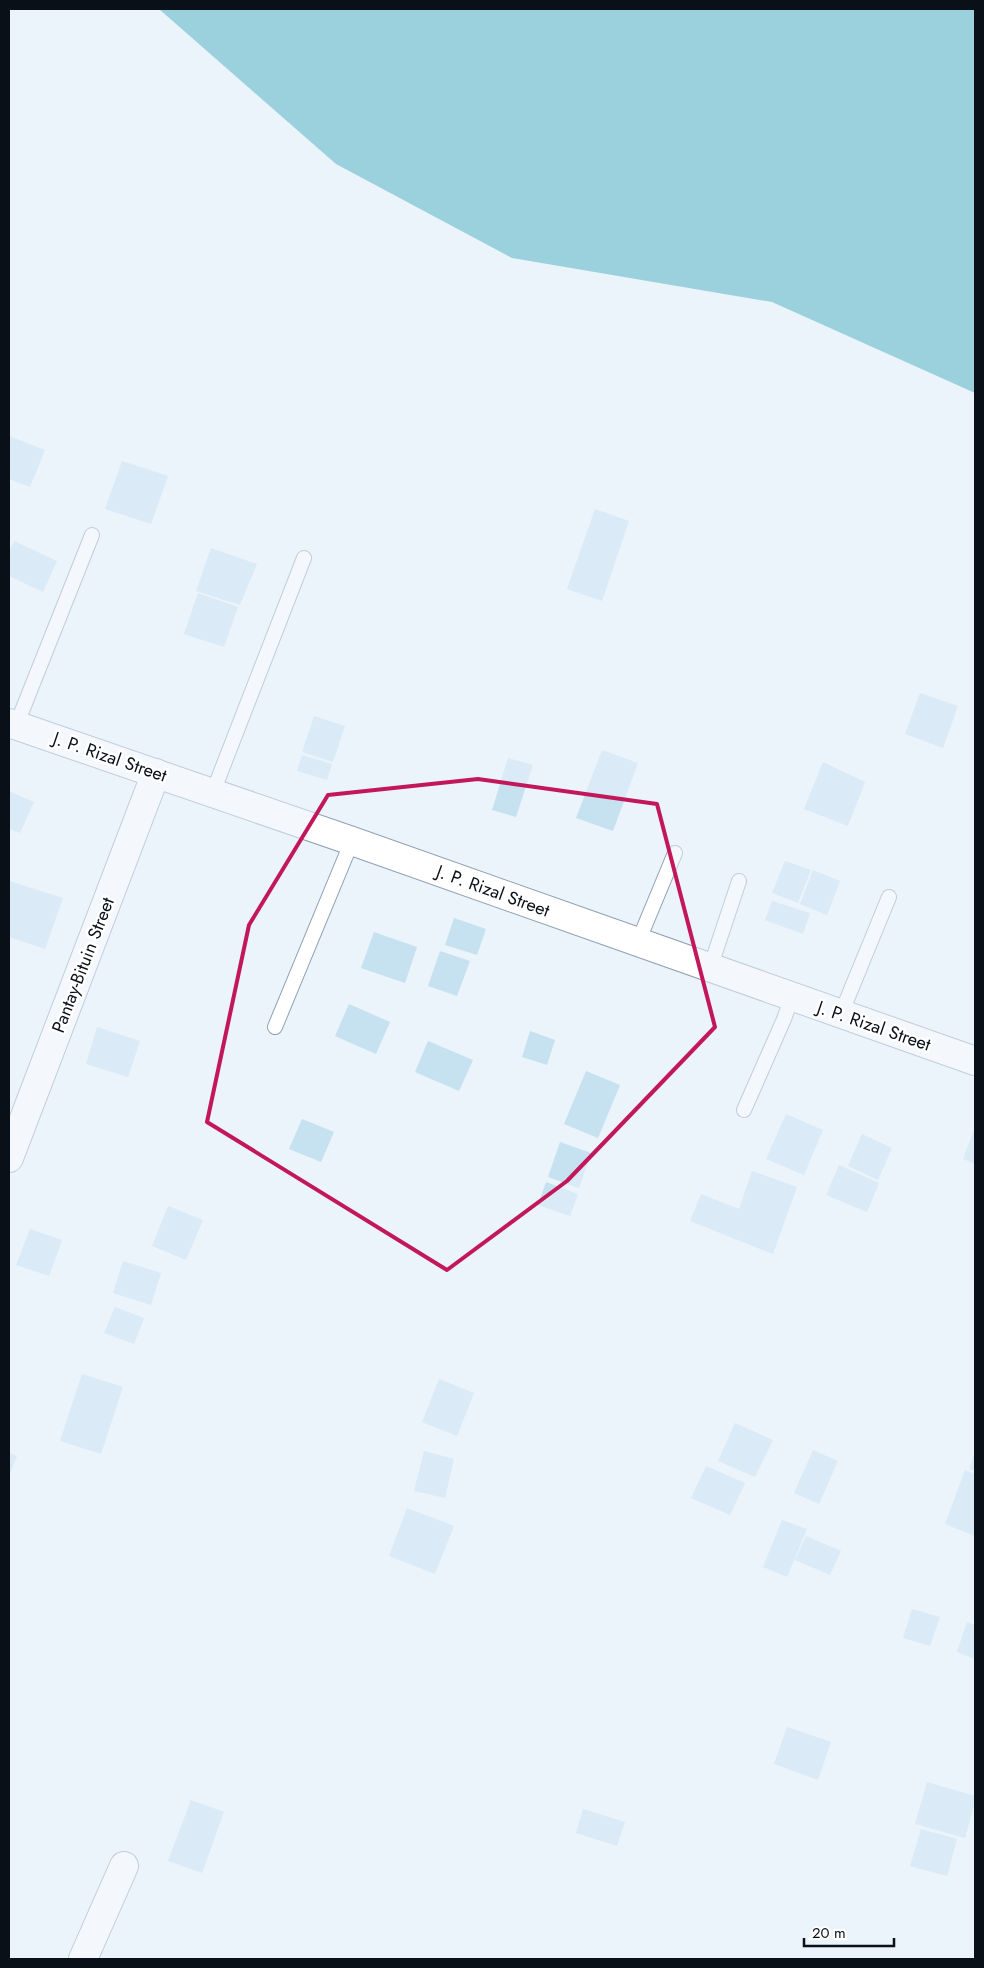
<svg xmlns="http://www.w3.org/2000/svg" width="984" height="1968" viewBox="0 0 984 1968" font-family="Jost,sans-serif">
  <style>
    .water { fill: #38a9b9 }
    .building { fill: #c6e1ef }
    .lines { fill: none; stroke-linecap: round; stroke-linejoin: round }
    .service-casing { stroke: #8fa0b3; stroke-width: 16 }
    .minor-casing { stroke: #8fa0b3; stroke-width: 30 }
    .secondary-casing { stroke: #8fa0b3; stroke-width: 30 }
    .service { stroke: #fff; stroke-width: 14 }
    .minor { stroke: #fff; stroke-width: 28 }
    .secondary { stroke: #fff; stroke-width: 28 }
    .marked { fill: none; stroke: #c2185b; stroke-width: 4; stroke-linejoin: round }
    .labels { text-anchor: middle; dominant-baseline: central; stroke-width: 5; stroke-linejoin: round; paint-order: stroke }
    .street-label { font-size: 18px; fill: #0a1017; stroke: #fff }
  </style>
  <rect width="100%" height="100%" fill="#ebf3fb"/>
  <path class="water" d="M159,9H975V393L772,302L512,258L336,164Z"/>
  <g class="building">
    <path d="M9,436L45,450L30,487L9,479Z"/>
    <path d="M122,461L168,476L151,524L105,509Z"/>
    <path d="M595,509L629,521L602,601L567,589Z"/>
    <path d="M14,541L57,561L43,592L9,576V552Z"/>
    <path d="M211,548L257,564L240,605L196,591Z"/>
    <path d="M198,593L238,607L224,647L184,634Z"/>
    <path d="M920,693L958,706L943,748L905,734Z"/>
    <path d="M314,716L345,726L333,762L302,752Z"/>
    <path d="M602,750L638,763L613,831L576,818Z"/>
    <path d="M302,755L332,764L327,780L297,771Z"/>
    <path d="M508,758L533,765L516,817L492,810Z"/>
    <path d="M823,762L865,782L848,826L804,809Z"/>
    <path d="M9,791L34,802L20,833L9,829Z"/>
    <path d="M785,861L811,870L798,903L772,893Z"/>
    <path d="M813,870L840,881L827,915L800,904Z"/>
    <path d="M9,881L63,898L45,949L9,937Z"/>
    <path d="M772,901L810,913L803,934L765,920Z"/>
    <path d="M454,918L486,929L477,955L445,945Z"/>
    <path d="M374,932L417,947L405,983L361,968Z"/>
    <path d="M440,951L470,961L457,996L428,986Z"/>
    <path d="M349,1004L390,1022L376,1054L335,1036Z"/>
    <path d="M97,1027L140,1041L128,1077L86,1064Z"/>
    <path d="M530,1031L555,1040L547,1065L522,1057Z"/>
    <path d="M428,1041L473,1060L459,1091L415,1072Z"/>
    <path d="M586,1071L620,1085L598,1138L564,1124Z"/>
    <path d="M786,1114L823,1130L804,1175L766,1159Z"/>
    <path d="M302,1119L334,1132L321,1162L289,1149Z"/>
    <path d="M975,1128V1164L963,1159Z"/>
    <path d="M862,1134L892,1148L878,1180L848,1166Z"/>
    <path d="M560,1142L591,1153L579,1188L548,1177Z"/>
    <path d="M839,1165L879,1183L867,1212L826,1195Z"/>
    <path d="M752,1171L797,1187L773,1254L690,1221L701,1194L739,1209Z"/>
    <path d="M546,1182L578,1194L570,1216L538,1205Z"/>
    <path d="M168,1206L203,1220L186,1260L152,1246Z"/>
    <path d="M30,1229L62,1240L49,1276L16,1265Z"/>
    <path d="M123,1261L161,1273L151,1305L113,1293Z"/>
    <path d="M115,1307L144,1318L134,1344L104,1333Z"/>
    <path d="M82,1374L123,1387L101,1454L60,1441Z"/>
    <path d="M439,1379L474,1393L457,1436L422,1422Z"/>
    <path d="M735,1423L773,1440L755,1477L718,1461Z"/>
    <path d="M813,1450L838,1461L819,1504L794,1493Z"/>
    <path d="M424,1451L454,1459L445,1498L414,1491Z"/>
    <path d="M9,1453L17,1456L9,1476Z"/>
    <path d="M975,1453V1471L969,1469Z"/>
    <path d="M706,1466L745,1483L730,1515L691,1498Z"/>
    <path d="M965,1470L975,1474V1536L945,1524Z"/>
    <path d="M407,1508L454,1526L435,1574L389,1556Z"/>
    <path d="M782,1520L807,1529L787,1577L763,1567Z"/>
    <path d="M806,1536L841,1551L830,1575L795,1560Z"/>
    <path d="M912,1609L940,1617L930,1646L903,1638Z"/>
    <path d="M967,1622L975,1625V1659L957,1652Z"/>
    <path d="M787,1727L831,1742L818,1780L774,1764Z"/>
    <path d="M927,1782L975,1796V1802L965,1838L915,1824Z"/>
    <path d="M191,1800L224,1812L202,1873L168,1861Z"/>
    <path d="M583,1809L625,1822L617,1846L576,1833Z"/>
    <path d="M921,1829L957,1839L947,1876L910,1866Z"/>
  </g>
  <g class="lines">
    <g class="service-casing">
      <g id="service">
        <path d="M16,726L92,535"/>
        <path d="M213,792L304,558"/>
        <path d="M638,942L675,853"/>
        <path d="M710,968L739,881"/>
        <path d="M841,1014L889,897"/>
        <path d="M275,1027L352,841"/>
        <path d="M744,1110L784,1019L792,997"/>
      </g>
    </g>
    <g class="minor-casing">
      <g id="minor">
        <path d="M9,1158L156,773"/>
        <path d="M83,1959L124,1866"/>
      </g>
    </g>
    <g class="secondary-casing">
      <path id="secondary" d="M9,723L352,841L975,1061"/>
    </g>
    <use href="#service" class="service"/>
    <use href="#minor" class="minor"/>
    <use href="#secondary" class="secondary"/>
  </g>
  <path d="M0 0H984V1968H0ZM478,779L657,804L715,1027L567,1181L447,1270L207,1122L249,925L328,795Z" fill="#ebf3fb" fill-opacity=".55" fill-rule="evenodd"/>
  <path class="marked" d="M478,779L657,804L715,1027L567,1181L447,1270L207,1122L249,925L328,795Z"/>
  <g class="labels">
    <g class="street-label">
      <text transform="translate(110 757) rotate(19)">J. P. Rizal Street</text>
      <text transform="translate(493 891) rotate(20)">J. P. Rizal Street</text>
      <text transform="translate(83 965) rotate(-69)">Pantay-Bituin Street</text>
      <text transform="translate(874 1026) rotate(19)">J. P. Rizal Street</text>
    </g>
  </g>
  <rect width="984" height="1968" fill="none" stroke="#0a1017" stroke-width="20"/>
  <path d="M804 1938v8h90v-8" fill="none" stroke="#0a1017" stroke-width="2.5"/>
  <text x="812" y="1938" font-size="15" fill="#0a1017" stroke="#ffffff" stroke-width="4" paint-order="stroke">20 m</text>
</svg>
